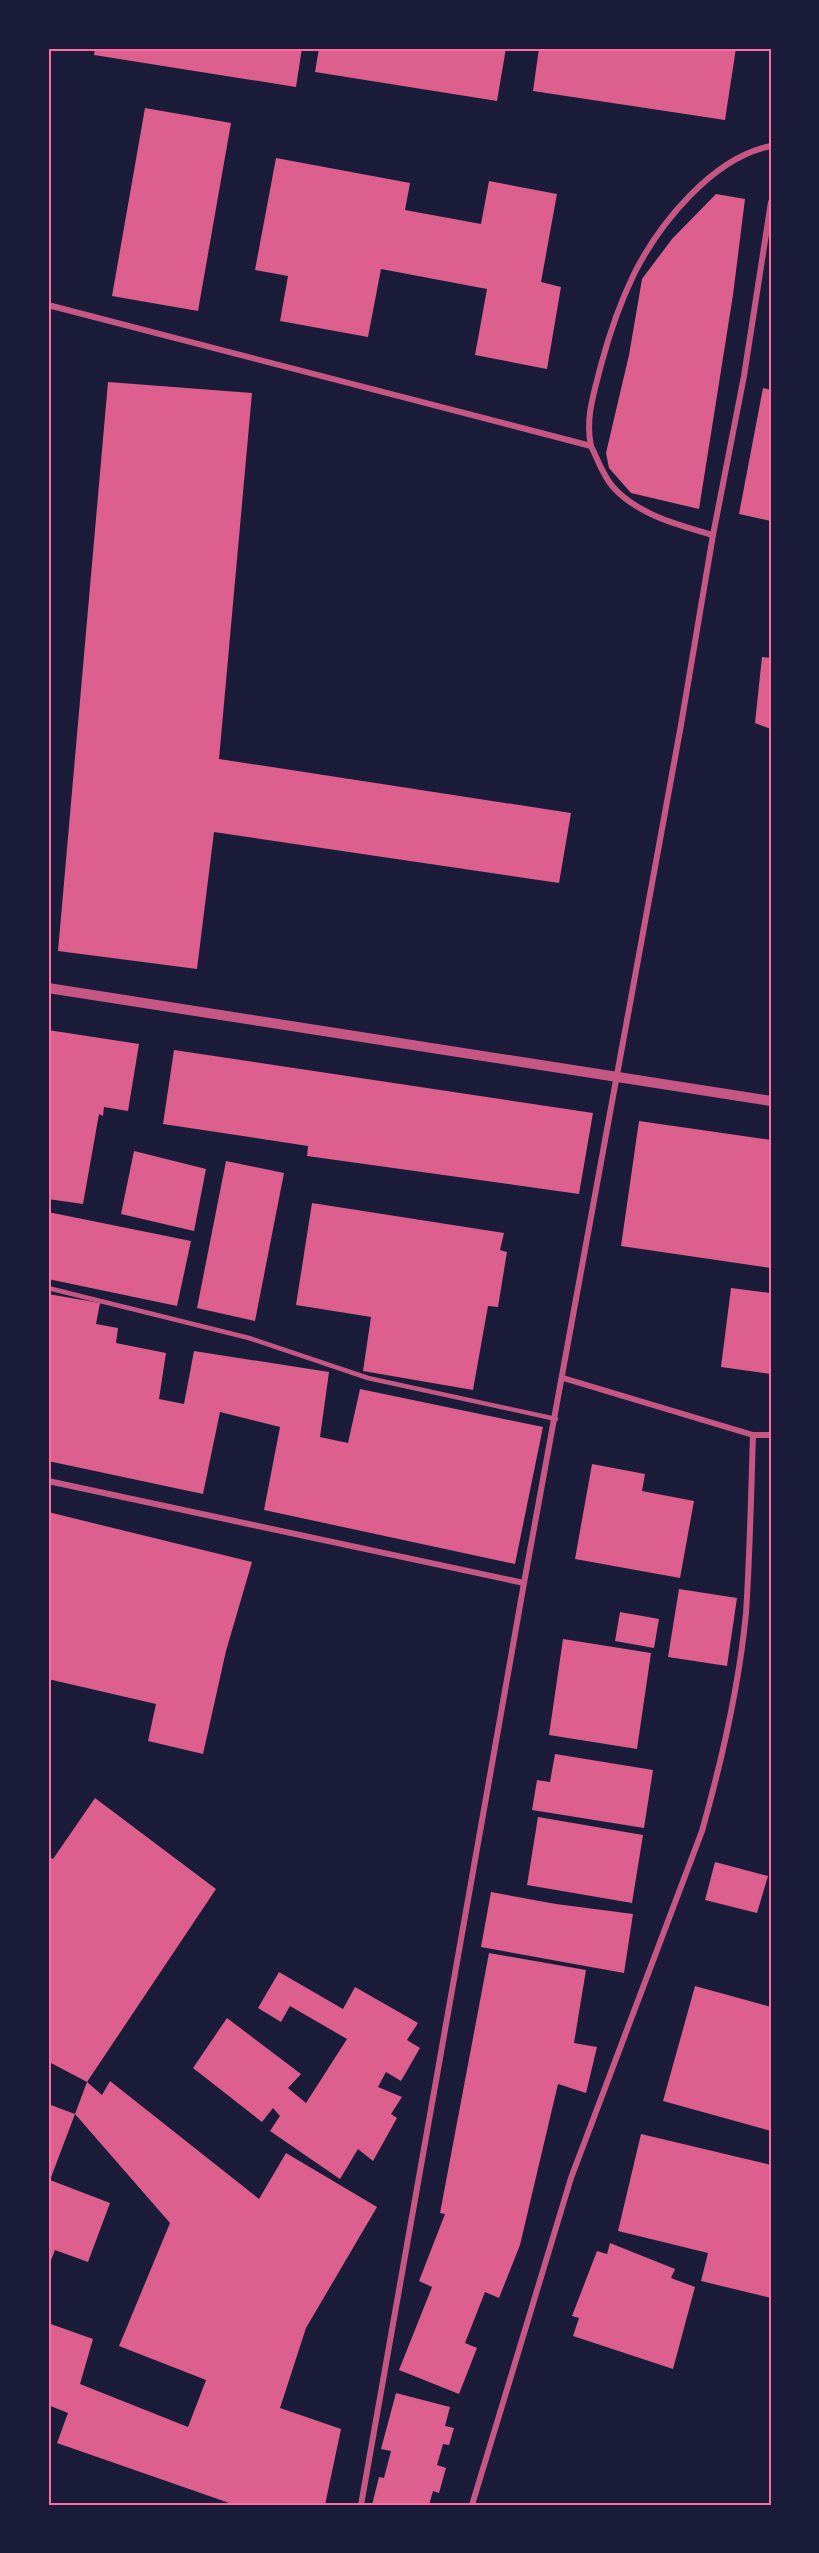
<svg xmlns="http://www.w3.org/2000/svg" width="819" height="2553" viewBox="0 0 819 2553" font-family="'Nunito Sans',sans-serif">
  <style>
    .building { fill: #dd5f8e }
    .lines { fill: none; stroke-linecap: round; stroke-linejoin: round }
    .service { stroke: #c65784; stroke-width: 4.5 }
    .minor { stroke: #c65784; stroke-width: 6 }
    .tertiary { stroke: #c65784; stroke-width: 10 }
    .neatline { fill: none; stroke: #ff6b9d; stroke-width: 2 }
  </style>
  <rect width="100%" height="100%" fill="#1b1b3a"/>
  <g class="building">
    <path d="M95,48H302L296,87L94,55Z"/>
    <path d="M319,48H506L497,101L315,72Z"/>
    <path d="M539,48H736L725,120L533,91Z"/>
    <path d="M145,108L231,123L198,311L112,296Z"/>
    <path d="M276,158L410,183L405,210L481,224L489,181L557,194L541,282L561,287L547,369L475,355L487,289L381,269L368,337L280,321L288,276L255,270Z"/>
    <path d="M716,194L745,199L733,295L699,509L631,493L609,468L606,453L629,355L642,279L672,239Z"/>
    <path d="M108,382L252,393L219,759L571,813L559,883L214,832L197,969L58,951Z"/>
    <path d="M763,388L771,390V521L739,514Z"/>
    <path d="M762,657L771,658V729L755,723Z"/>
    <path d="M48,1030L139,1044L128,1111L104,1107L103,1116L99,1114L83,1204L48,1199Z"/>
    <path d="M174,1050L593,1113L579,1194L307,1156L308,1146L163,1124Z"/>
    <path d="M639,1121L771,1140V1268L621,1246Z"/>
    <path d="M134,1151L206,1169L194,1231L121,1214Z"/>
    <path d="M226,1161L284,1173L255,1321L197,1308Z"/>
    <path d="M312,1203L504,1233L500,1250L507,1252L498,1307L488,1306L473,1390L363,1371L371,1317L296,1305Z"/>
    <path d="M48,1212L191,1241L177,1306L48,1279Z"/>
    <path d="M731,1288L771,1293V1374L721,1367Z"/>
    <path d="M48,1294L100,1303L96,1324L118,1328L116,1343L166,1353L159,1399L184,1404L194,1351L329,1372L320,1437L348,1443L360,1389L543,1427L515,1564L264,1510L280,1427L220,1412L203,1494L48,1461Z"/>
    <path d="M592,1464L645,1474L642,1491L694,1501L680,1578L575,1559Z"/>
    <path d="M48,1512L252,1562L226,1651L203,1754L148,1741L156,1704L48,1679Z"/>
    <path d="M679,1589L737,1598L727,1666L668,1657Z"/>
    <path d="M620,1612L659,1619L654,1648L615,1641Z"/>
    <path d="M563,1639L651,1653L637,1749L549,1735Z"/>
    <path d="M555,1754L653,1770L644,1828L532,1810L537,1780L550,1782Z"/>
    <path d="M95,1798L216,1889L87,2082L51,2063L48,2068V1856L53,1859Z"/>
    <path d="M538,1817L643,1835L632,1903L527,1885Z"/>
    <path d="M715,1862L768,1876L757,1913L705,1900Z"/>
    <path d="M491,1892L556,1904L633,1914L624,1973L481,1947Z"/>
    <path d="M489,1953L586,1970L574,2043L597,2047L586,2093L558,2084L520,2245L499,2298L485,2292L465,2343L477,2348L459,2394L399,2370L432,2287L419,2281L445,2214L440,2213Z"/>
    <path d="M279,1972L343,2009L355,1987L418,2023L407,2040L420,2048L401,2081L386,2072L378,2087L402,2097L391,2114L397,2118L373,2161L358,2149L340,2179L270,2131L280,2116L273,2108L262,2122L193,2068L227,2018L301,2074L288,2088L306,2103L347,2039L290,2006L281,2022L258,2008Z"/>
    <path d="M695,1986L771,2007V2131L663,2101Z"/>
    <path d="M110,2081L259,2199L286,2153L377,2207L306,2328L280,2408L341,2429L325,2505H235L57,2443L68,2413L48,2405V2323L93,2339L80,2384L188,2427L206,2380L119,2346L170,2223L75,2114L87,2082L102,2095Z"/>
    <path d="M48,2104L75,2114L50,2180L110,2203L88,2262L55,2250L48,2268Z"/>
    <path d="M641,2134L771,2165V2298L701,2281L708,2253L618,2231Z"/>
    <path d="M610,2243L675,2269L671,2278L695,2287L673,2369L573,2336L579,2318L572,2316L597,2251L607,2254Z"/>
    <path d="M396,2393L450,2407L445,2426L454,2428L449,2445L443,2444L437,2465L446,2468L439,2493L433,2491L429,2505H372L379,2477L384,2478L391,2451L381,2449Z"/>
  </g>
  <g class="lines">
    <path class="service" d="M48,1288L249,1338L368,1378L556,1419"/>
    <g class="minor">
      <path d="M48,305L591,446C598,460 603,476 613,487C638,515 679,525 713,535"/>
      <path d="M591,446C585,418 594,393 601,365C609,335 620,303 634,274C659,224 713,157 771,146"/>
      <path d="M563,1378L753,1435H771"/>
      <path d="M48,1481L524,1583"/>
      <path d="M361,2505L524,1583L681,725L713,535L744,376L771,202"/>
      <path d="M472,2505L571,2178L702,1831C722,1760 739,1687 746,1613C750,1554 751,1494 753,1435"/>
    </g>
    <path class="tertiary" d="M48,988L771,1101"/>
  </g>
  <rect width="819" height="2553" fill="none" stroke="#1b1b3a" stroke-width="99"/>
  <rect x="50" y="50" width="720" height="2454" class="neatline"/>
</svg>
